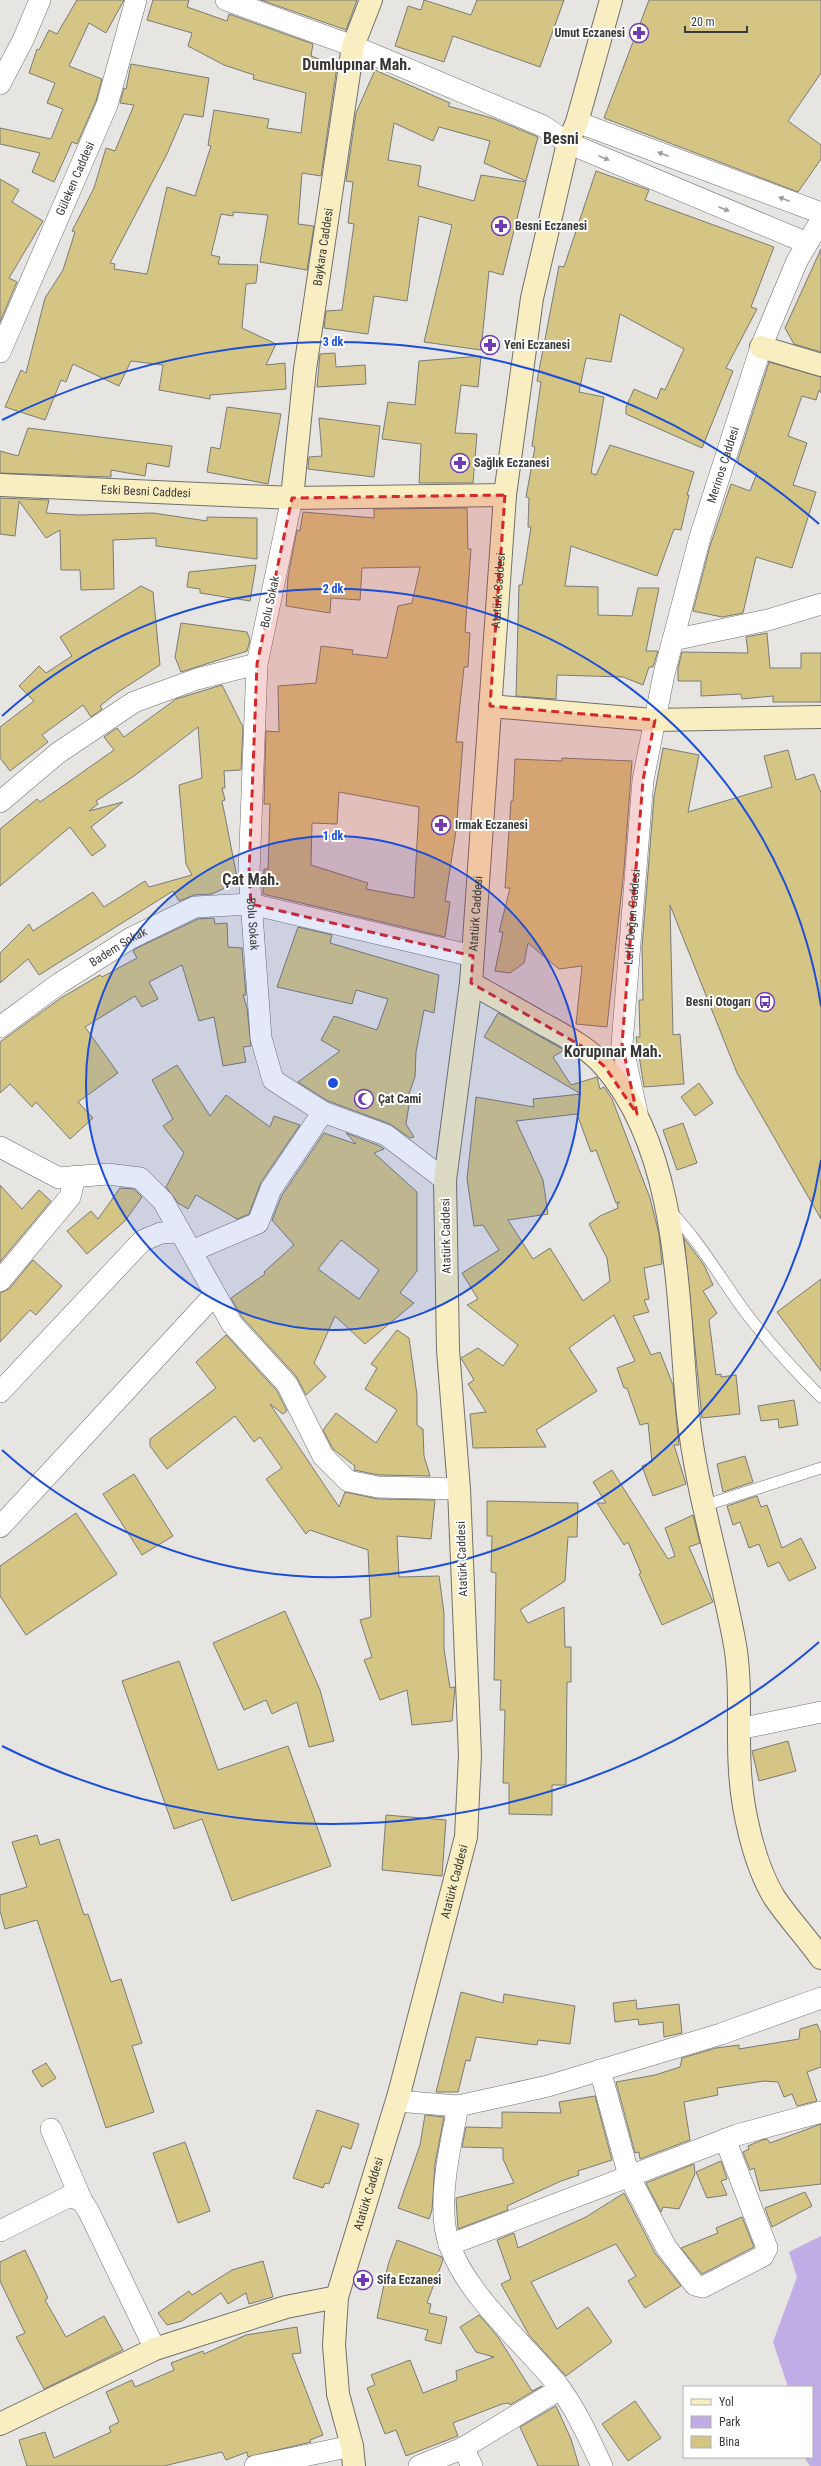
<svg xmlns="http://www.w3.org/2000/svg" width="821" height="2466" viewBox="0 0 821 2466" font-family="'Roboto Condensed',sans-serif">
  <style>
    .green { fill: #c1ade6 }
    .building { fill: #d4c585; stroke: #7b7a77; fill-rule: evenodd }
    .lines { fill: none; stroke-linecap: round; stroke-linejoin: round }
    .lane-casing { stroke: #71706d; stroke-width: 12 }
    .street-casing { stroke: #71706d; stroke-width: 22 }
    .secondary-casing { stroke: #71706d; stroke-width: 24 }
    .lane { stroke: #fff; stroke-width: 11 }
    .street { stroke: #fff; stroke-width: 21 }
    .secondary { stroke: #f8eec1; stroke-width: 22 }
    .oneway { fill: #9d9d9c }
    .marked { fill: #d62828; fill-opacity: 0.2; stroke: #d62828; stroke-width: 3; stroke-dasharray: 8 5; stroke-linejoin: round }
    .ring { fill: none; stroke: #1d4ed8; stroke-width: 2 }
    .labels { text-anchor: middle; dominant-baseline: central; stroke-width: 4; stroke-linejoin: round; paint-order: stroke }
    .poi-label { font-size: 12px; font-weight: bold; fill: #3b3b39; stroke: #fff; text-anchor: start }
    .street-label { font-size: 12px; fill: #3b3b39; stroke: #fff }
    .district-label { font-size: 16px; font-weight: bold; fill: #393835; stroke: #fff }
    .centre { fill: #1d4ed8; stroke: #fff; stroke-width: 2 }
    .ring-label { font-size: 12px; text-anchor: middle; font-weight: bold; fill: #1d4ed8; stroke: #fff; stroke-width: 4; stroke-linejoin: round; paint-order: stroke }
  </style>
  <rect width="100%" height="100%" fill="#e6e5e2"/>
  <path class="green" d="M821,2236V2466H810L804,2457H812V2387H788L773,2342L797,2277L789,2252Z"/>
  <g class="building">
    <path d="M77,0H124L106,33L89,23L69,66L102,79L96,101L77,144L72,142L54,182L32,172L40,153L0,144V128L51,139L63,109L47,103L55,83L29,73L37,49L39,50L49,30L57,34Z"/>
    <path d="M153,0H189L187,7L227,21L229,14L313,44L311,56L337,66L321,176L302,173L298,224L314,226L307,270L260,262L268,215L233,212V216L221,214L211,255L220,257L218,264L258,265L256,283L246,284L242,328L276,344L266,365L285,363L286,389L210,395V399L159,390L163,365L131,361L119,386L73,364L66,382L61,380L45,420L5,407L21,370L26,373L45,298L63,270L75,232L72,231L94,188L106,148L115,151L134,105L120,103L124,88L126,89L131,64L209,78L203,117L184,114L167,154L110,263L115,264L114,269L147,274L167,187L195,196L211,146L208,145L214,110L269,119L267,128L301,133L306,93L253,79L254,75L224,65L188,46L192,33L147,20Z"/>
    <path d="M261,0H357L346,30Z"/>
    <path d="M424,0L471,15L477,0H564L540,67L453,36L444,62L395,46L408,6L421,10Z"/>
    <path d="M649,0H821V73L788,121L821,145V159L798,192L604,118Z"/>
    <path d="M375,70L450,103L448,106L492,118L538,137L526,181L484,163L490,141L439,127L433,141L394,123L388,160L421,166L418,186L474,201L481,175L526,182L503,275L489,271L481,350L424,342L452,225L419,216L407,301L374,296L368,334L324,328L326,311L342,310L354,224L348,223L353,182L346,181L356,113Z"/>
    <path d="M596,171L649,190L645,200L774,247L751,307L757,309L726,368L733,371L702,448L626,414V407L634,389L657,399L661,388L665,390L684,349L620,314L611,362L586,358L579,392L604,397L591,473L596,475L610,445L694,472L687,495H689L681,530L674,529L657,576L571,546L565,586L598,587V615L632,616L638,588H659L646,651H658L653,667H649L643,685L623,677L557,675L556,699L516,696L519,585H522L531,527H528L529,498L526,497L535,447L532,446L541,382L537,381L559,266L564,267Z"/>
    <path d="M0,179L19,190L12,202L43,221L9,278L17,282L0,322Z"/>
    <path d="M821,249V352L794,344L785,328Z"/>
    <path d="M335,353L336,367L365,365L366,384L317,387L320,354Z"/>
    <path d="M481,356L478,387L461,385L455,433L477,434L473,483H419L421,444L382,439L388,402L415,405L419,361Z"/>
    <path d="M769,362L821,377V393L819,390L816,400L802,396L788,436L807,443L793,485L816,492L792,568L756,557L743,613L722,617L693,611L710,546L731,484L750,491L757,473L738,464V459Z"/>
    <path d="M227,407L281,414L268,484L207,472L211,447L220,449Z"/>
    <path d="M319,418L380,426L374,477L308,469L309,457L322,456Z"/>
    <path d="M28,428L172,446L169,467L147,463L145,476L111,470V477L0,473V451L18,456Z"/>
    <path d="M0,498L49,500L46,513L79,515L153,513L207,521V517L257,518V559L156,546V538L113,540L114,589L81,590L80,570H61L60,530L46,538L19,501L15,536L0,534Z"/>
    <path d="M467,508L468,549H471L465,632L470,633L468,667H464L456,742H463L456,831L445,901L450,902L445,937L263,894L264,869H268L270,804H264L266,731L279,732L278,686L316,683L321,646L353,650L352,654L387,658L398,606L412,603L420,567L362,568L360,600L331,598L330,613L286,606L288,577L297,530L300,531L303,512L374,518V509ZM339,792L419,807L414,898L366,889L368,883L311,865L312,823L337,824Z"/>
    <path d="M256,565L250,601L200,593V589L187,587L189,572Z"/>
    <path d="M141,586L153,592L160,665L115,694L100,706L102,709L91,717L83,705L42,735L48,742L10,771L0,758V727L34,701L19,686L39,666L46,673L72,656L60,637Z"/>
    <path d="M181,623L247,632L250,640L247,651L181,672L175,657Z"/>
    <path d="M767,633L770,668H801V653H821V702H773V696L742,699L741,694L701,696V681H678V668L682,652L748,653L746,637Z"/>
    <path d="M222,685L243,727L241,770L224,771L225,788H222L225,800L222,801L238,882L212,894L194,895L179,901L173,891L39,975L28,959L0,983V953L29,924L33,931L93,892L104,907L145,881L149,887L192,875L186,864L179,785L202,778L198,727L134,776L96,801L98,804L89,811L123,802L91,827L106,846L92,856L70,827L0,886V829L37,799L40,802L114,750L104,737L117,728L124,737L176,699Z"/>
    <path d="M663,748L699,755L688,812L772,787L764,756L788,750L796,780L814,774L821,793V1219L737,1073L670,905L673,1035L680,1034L684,1084L644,1087L636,1037H640L639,1000H643L642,947L654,797Z"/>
    <path d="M562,758L632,761L624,869L607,1027L576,1024L582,966L559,969L528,943L524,963L510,973L495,971L503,932H499L510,888H505L511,801H513L515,759L562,761Z"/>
    <path d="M214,918L215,924L227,923L228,947L242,948L246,995H243L247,1008L251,1046L243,1047L246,1062L223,1066L214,1017L199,1021L182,965L149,982L158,999L142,1007L135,996L85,1027L118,1073L78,1102L93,1118L70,1139L36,1102L32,1107L10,1084L0,1093V1042L61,998L100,975L102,977L137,958L133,951L137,948L198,919Z"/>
    <path d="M298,927L332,935L330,943L439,975L434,1013L424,1010L416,1052L415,1077L406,1102L409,1105L406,1124L414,1137L410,1138L390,1124L328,1101L298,1082L340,1051L321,1040L334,1016L377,1030L388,999L356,990L352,1004L277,987Z"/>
    <path d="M498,1013L564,1050L553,1057L571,1085L597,1077L600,1089L604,1087L612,1099L650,1198L659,1234L662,1264L644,1268L649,1299L644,1300L649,1312L633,1316L651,1355L660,1352L673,1385L679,1445H674L686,1484L653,1496L642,1466L652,1462L648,1423L640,1425L627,1388H624L617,1368L635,1361L614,1315L569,1348L597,1391L536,1430L546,1447L473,1448L470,1414L486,1412L468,1384L474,1380L461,1358L478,1348L503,1366L518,1345L467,1305L478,1299L462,1273L499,1250L483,1225L474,1226L467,1179L476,1097L534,1107L533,1099L581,1094L484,1037ZM577,1114L591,1152L596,1150L616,1203L620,1202L617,1204L618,1208L600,1216L589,1224L607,1258L610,1281L583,1301L550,1248L533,1259L508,1220L548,1214L543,1180L516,1121Z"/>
    <path d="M177,1065L210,1116L226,1095L270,1127L274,1116L300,1125L261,1182L249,1214L237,1219L196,1195L188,1209L178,1203L166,1187L184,1153L163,1126L173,1119L152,1080Z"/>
    <path d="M699,1083L713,1103L695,1116L681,1097Z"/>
    <path d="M683,1123L697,1163L677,1170L663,1130Z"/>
    <path d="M324,1133L356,1144L346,1133L380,1146L384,1149L374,1153L417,1192V1271L400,1293L414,1303L365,1344L335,1316L314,1363L326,1377L306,1395L296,1376L242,1317L231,1298L265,1274L264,1272L294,1245L272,1220L282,1195ZM341,1240L379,1270L359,1299L318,1269Z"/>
    <path d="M0,1185L22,1209L39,1190L51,1201L0,1262Z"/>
    <path d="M120,1188L134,1189L142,1197L125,1221L87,1254L67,1231L91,1211L98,1219Z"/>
    <path d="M684,1238L704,1265L713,1285L703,1291L717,1313L709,1320L716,1375L721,1374V1377L736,1375L740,1414L702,1418Z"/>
    <path d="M33,1260L62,1286L36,1315L30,1310L0,1342V1293L9,1289Z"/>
    <path d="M821,1279V1371L777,1312Z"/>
    <path d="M397,1330L409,1338L417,1395V1425L423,1429L424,1456L430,1476L379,1475L354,1470L355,1466L333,1449L323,1430L336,1413L376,1443L397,1410L365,1389L377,1368L371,1364Z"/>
    <path d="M226,1335L277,1391L287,1411L283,1414L270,1404L339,1507L345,1492L378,1499L435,1500L431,1539L397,1536L399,1577L439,1576L444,1613V1649L450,1688L455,1687L452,1721L412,1725L407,1690L380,1700L364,1660L372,1657L360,1620L371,1617L368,1550L310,1530L306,1534L266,1479L282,1468L260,1437L254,1442L235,1416L167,1469L150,1446V1439L216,1388L196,1362Z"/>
    <path d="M794,1400L798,1425L779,1428L778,1419L761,1421L758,1406Z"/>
    <path d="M745,1456L753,1482L723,1492L717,1464Z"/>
    <path d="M612,1470L668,1559L675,1556L665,1528L693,1515L700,1543L689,1547L713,1602L662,1625L639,1574L641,1573L628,1542L624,1545L597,1503H606L593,1482Z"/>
    <path d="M134,1474L173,1536L142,1555L103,1494Z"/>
    <path d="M757,1496L761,1507L767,1505L782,1548L801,1538L816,1568L789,1581L779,1562L768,1567L759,1544L749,1548L740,1522L733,1525L727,1506Z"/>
    <path d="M487,1501L578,1503L577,1537H568L565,1581L520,1610L528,1623L564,1607L565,1647H571V1682H567L566,1785H552V1815L509,1814V1783H503L505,1710H500L501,1680H494L496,1573L491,1572L492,1536H487Z"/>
    <path d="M76,1513L117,1574L26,1635L0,1596V1566Z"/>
    <path d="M285,1611L320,1690L334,1741L309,1747L297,1702L272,1714L266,1700L244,1710L213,1643Z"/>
    <path d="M179,1661L218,1770L288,1746L331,1866L232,1901L202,1819L174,1829L122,1681Z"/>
    <path d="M788,1741L796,1771L759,1781L752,1751Z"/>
    <path d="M386,1815L446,1820L442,1876L382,1870Z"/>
    <path d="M37,1835L40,1845L59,1839L84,1915L88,1914L111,1982L121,1979L142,2043L132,2046L154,2112L106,2128L37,1920L5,1929L0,1911V1895L27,1887L12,1842Z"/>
    <path d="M461,1992L503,2003L504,1994L575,2006L570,2044L538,2040L537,2045L476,2037L470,2061L466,2060L458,2092H436Z"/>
    <path d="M636,2000L637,2009L679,2004L682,2033L664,2037L663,2022L639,2025L638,2019L615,2022L613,2003Z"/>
    <path d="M817,2024L821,2033V2067L807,2072L817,2101L797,2106L792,2094L784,2097L778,2082L764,2081L717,2088L718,2095L684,2102L690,2140L640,2159L639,2152L635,2153L616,2082L655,2075L680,2067L682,2058L716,2048L739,2045V2049L799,2039L800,2029Z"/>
    <path d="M46,2063L56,2078L42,2087L32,2071Z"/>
    <path d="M595,2096L612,2160L578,2171L579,2175L561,2181L507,2206L508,2210L458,2229L456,2198L514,2183L503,2159V2148L462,2147L466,2127L502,2128V2112L561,2113L559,2102Z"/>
    <path d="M317,2110L359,2124L351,2149L342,2146L329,2184L325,2183L323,2188L293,2178Z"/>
    <path d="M425,2115L444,2117L435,2164L432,2210L429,2219L398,2208L420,2145Z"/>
    <path d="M821,2124V2184L760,2191L754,2168L750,2170L743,2152L749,2149L748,2146L762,2140L767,2139L770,2143Z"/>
    <path d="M185,2142L210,2211L178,2223L153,2153Z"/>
    <path d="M721,2161L727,2179L721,2181L727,2195L707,2198L696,2172Z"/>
    <path d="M694,2164L695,2174L679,2209L663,2207L661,2212L646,2183Z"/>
    <path d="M805,2192L812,2206L772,2227L765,2208Z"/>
    <path d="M624,2193L655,2253L681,2286L645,2308L628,2281L636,2276L616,2244L531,2282L557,2329L588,2307L612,2342L566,2376L529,2335L501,2284L511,2279L497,2240L514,2233L518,2248L586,2217Z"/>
    <path d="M742,2217L754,2247L702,2274L681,2248L718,2233L716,2228Z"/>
    <path d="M397,2240L442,2257L443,2260L427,2303L431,2304L429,2313L447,2317L441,2344L425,2340L428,2330L377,2318L388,2265Z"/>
    <path d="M25,2250L48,2298L45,2300L66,2337L104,2316L123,2350L44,2389L16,2337L25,2333L0,2281V2262Z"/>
    <path d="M263,2261L273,2297L249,2304L246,2293L228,2304L221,2293L182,2321L167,2325L158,2313L189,2291L192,2295L232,2270Z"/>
    <path d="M479,2315L498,2337L532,2391L542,2386L510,2405L509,2403L502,2404L453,2423L458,2436L406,2456L396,2430L385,2434L367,2388L375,2385L371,2375L410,2360L423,2393L457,2380L456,2371L494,2357L476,2352L460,2327Z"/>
    <path d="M297,2327L301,2353L292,2354L323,2435L310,2440L311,2442L248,2457L247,2452L226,2460L222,2452L164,2466H27L19,2440L45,2432L54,2458L111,2432L109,2427L119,2422L106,2392L132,2380L135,2387L174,2370L171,2363L203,2351L204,2354L246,2335Z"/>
    <path d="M635,2401L661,2438L628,2461L602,2424Z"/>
    <path d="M556,2406L571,2439L579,2466H538L520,2427Z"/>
  </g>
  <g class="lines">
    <g class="lane-casing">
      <g id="lane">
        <path d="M669,1210C700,1241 720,1278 746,1313C769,1343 794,1370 821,1397"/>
        <path d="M703,1506L821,1468"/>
      </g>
    </g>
    <g class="street-casing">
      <g id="street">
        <path d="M226,0L353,46L543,126L568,143L807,243"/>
        <path d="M0,84L23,40L40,0"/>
        <path d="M577,122L821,213"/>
        <path id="s1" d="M0,352L107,105L136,0"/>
        <path id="s2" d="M292,498L257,664L249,873L261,1038L273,1080L323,1112L386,1135L445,1180"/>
        <path d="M673,640L768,620L821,604"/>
        <path d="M0,802L58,753L134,702L197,679L257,664"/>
        <path id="s3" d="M0,1027L60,983L131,938L195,907L251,904L473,956"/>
        <path id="s4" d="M637,1113L622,1044L643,780L664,674L700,537L761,347L797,261L821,220"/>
        <path d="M0,1147L59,1178L107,1174L140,1178L163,1201L232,1324L287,1384L323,1456L348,1481L378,1487L459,1489"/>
        <path d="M192,1251L258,1223L271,1189L323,1112"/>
        <path d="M0,1281L70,1197L75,1176"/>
        <path d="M0,1392L142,1241L161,1233L180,1232"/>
        <path d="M0,1527L215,1294"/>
        <path d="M739,1729L821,1712"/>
        <path d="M600,2070L629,2176L666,2247L695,2285L703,2287L763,2256L767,2248L725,2139"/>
        <path d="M397,2101L458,2106L548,2086L721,2034L821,1998"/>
        <path d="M458,2106C451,2144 440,2187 445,2226C452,2283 522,2341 557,2384C576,2409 589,2438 602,2466"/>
        <path d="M51,2129L82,2201"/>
        <path d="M0,2231L70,2196L82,2201L89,2212L155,2349"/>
        <path d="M449,2245L737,2135L821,2112"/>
        <path d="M463,2448L560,2389"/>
        <path d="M255,2466L352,2446"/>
        <path d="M419,2466L463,2448L472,2466"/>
      </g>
    </g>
    <g class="secondary-casing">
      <g id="secondary">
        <path d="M761,347L821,365"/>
        <path id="s5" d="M0,485L292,498L505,495"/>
        <path id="s6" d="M292,498L305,369L353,46L371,0"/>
        <path d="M490,706L653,720L821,717"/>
        <path d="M471,983C495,997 519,1010 543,1024C565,1036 589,1048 605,1067C681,1155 677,1304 688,1414C696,1492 721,1567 735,1645C742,1686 737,1729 740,1771C742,1809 754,1864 774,1897C788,1918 806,1937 821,1958"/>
        <path d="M0,2424L155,2349L286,2307L337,2297"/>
        <path id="s7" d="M354,2466L352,2446L338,2394L334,2345L337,2297L399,2094L466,1837L470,1755L459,1489L448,1350L445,1180L471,983L505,495L532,298L568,143L577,122L611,0"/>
      </g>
    </g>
    <use href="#lane" class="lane"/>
    <use href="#street" class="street"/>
    <use href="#secondary" class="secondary"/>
  </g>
  <defs><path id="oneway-solid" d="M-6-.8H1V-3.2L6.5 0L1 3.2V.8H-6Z"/></defs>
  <g class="oneway">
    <use href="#oneway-solid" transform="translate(663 154) rotate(-159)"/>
    <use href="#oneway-solid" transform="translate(604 158) rotate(23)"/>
    <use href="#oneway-solid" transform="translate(784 199) rotate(-159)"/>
    <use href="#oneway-solid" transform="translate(724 209) rotate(23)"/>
  </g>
  <path class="marked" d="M505,495L490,706L655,720L643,780L622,1044L637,1114L605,1067L580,1045L471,983L473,956L251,904L249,873L257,664L292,498Z"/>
  <circle cx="333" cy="1083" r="247" fill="#1d4ed8" fill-opacity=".12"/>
  <g class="ring">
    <circle cx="333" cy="1083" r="247"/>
    <path d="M821 1160A494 494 0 0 1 2 1450M2 716A494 494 0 0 1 821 1006"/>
    <path d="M819 1642A741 741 0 0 1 2 1746M2 420A741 741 0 0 1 819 524"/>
  </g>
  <defs>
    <g id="pharmacy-ring" transform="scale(1)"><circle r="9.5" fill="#fff" stroke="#713bb1" stroke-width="1.5"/><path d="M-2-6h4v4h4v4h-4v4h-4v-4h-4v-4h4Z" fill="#713bb1"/></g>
    <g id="bus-ring" transform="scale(1)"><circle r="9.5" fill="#fff" stroke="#713bb1" stroke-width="1.5"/><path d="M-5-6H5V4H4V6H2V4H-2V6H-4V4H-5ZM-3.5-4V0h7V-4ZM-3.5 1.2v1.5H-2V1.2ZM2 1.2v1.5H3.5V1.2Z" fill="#713bb1"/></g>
    <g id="mosque-ring" transform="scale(1)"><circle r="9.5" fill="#fff" stroke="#713bb1" stroke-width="1.5"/><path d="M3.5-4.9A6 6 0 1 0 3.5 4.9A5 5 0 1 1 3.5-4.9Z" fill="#713bb1"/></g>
  </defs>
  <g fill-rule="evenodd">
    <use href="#pharmacy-ring" x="639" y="33"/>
    <use href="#pharmacy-ring" x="501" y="226"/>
    <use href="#pharmacy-ring" x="490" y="345"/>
    <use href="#pharmacy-ring" x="460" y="463"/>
    <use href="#pharmacy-ring" x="441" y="825"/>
    <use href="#bus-ring" x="765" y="1002"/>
    <use href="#mosque-ring" x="364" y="1099"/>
    <use href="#pharmacy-ring" x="363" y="2280"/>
  </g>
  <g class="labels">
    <g class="poi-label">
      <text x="625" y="33" text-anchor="end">Umut Eczanesi</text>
      <text x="515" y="226">Besni Eczanesi</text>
      <text x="504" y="345">Yeni Eczanesi</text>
      <text x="474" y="463">Sağlık Eczanesi</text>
      <text x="455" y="825">Irmak Eczanesi</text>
      <text x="751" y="1002" text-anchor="end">Besni Otogarı</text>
      <text x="378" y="1099">Çat Cami</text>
      <text x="377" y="2280">Sifa Eczanesi</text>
    </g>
    <g class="street-label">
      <text stroke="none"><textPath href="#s1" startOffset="189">Güleken Caddesi</textPath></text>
      <text stroke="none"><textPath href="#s6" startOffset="253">Baykara Caddesi</textPath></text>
      <text stroke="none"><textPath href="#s4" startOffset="661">Merinos Caddesi</textPath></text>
      <text stroke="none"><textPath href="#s5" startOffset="146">Eski Besni Caddesi</textPath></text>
      <text stroke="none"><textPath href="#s7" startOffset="1899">Atatürk Caddesi</textPath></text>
      <text transform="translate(270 602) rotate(-78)">Bolu Sokak</text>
      <text stroke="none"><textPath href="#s7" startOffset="1575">Atatürk Caddesi</textPath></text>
      <text stroke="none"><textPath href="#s4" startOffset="198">Latif Doğan Caddesi</textPath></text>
      <text stroke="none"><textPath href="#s2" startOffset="430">Bolu Sokak</textPath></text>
      <text stroke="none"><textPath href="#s3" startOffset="143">Badem Sokak</textPath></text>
      <text transform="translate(446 1236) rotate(-91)">Atatürk Caddesi</text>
      <text transform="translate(462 1559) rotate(-92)">Atatürk Caddesi</text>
      <text stroke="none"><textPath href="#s7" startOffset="603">Atatürk Caddesi</textPath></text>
      <text stroke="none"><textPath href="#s7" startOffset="279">Atatürk Caddesi</textPath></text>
    </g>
    <g class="district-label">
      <text x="357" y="64">Dumlupınar Mah.</text>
      <text x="561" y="138">Besni</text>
      <text x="251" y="879">Çat Mah.</text>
      <text x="613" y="1051">Korupınar Mah.</text>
    </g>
  </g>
  <circle cx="333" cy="1083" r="6" class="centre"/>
  <g class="ring-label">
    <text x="333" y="346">3 dk</text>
    <text x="333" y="593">2 dk</text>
    <text x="333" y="840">1 dk</text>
  </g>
  <rect x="683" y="2386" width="130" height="72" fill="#ffffff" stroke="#b1b1b0"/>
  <rect x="691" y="2399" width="20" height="6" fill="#f8eec1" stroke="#b1b1b0"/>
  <text x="719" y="2406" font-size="12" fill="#3b3b39">Yol</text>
  <rect x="691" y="2416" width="20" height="12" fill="#c1ade6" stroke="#b1b1b0"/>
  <text x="719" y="2426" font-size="12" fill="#3b3b39">Park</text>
  <rect x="691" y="2436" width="20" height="12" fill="#d4c585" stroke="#b1b1b0"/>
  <text x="719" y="2446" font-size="12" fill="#3b3b39">Bina</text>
  <path d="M685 26v6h62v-6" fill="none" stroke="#3b3b39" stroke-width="2"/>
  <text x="691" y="26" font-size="12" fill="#3b3b39" stroke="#ffffff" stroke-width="3" paint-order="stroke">20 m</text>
</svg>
